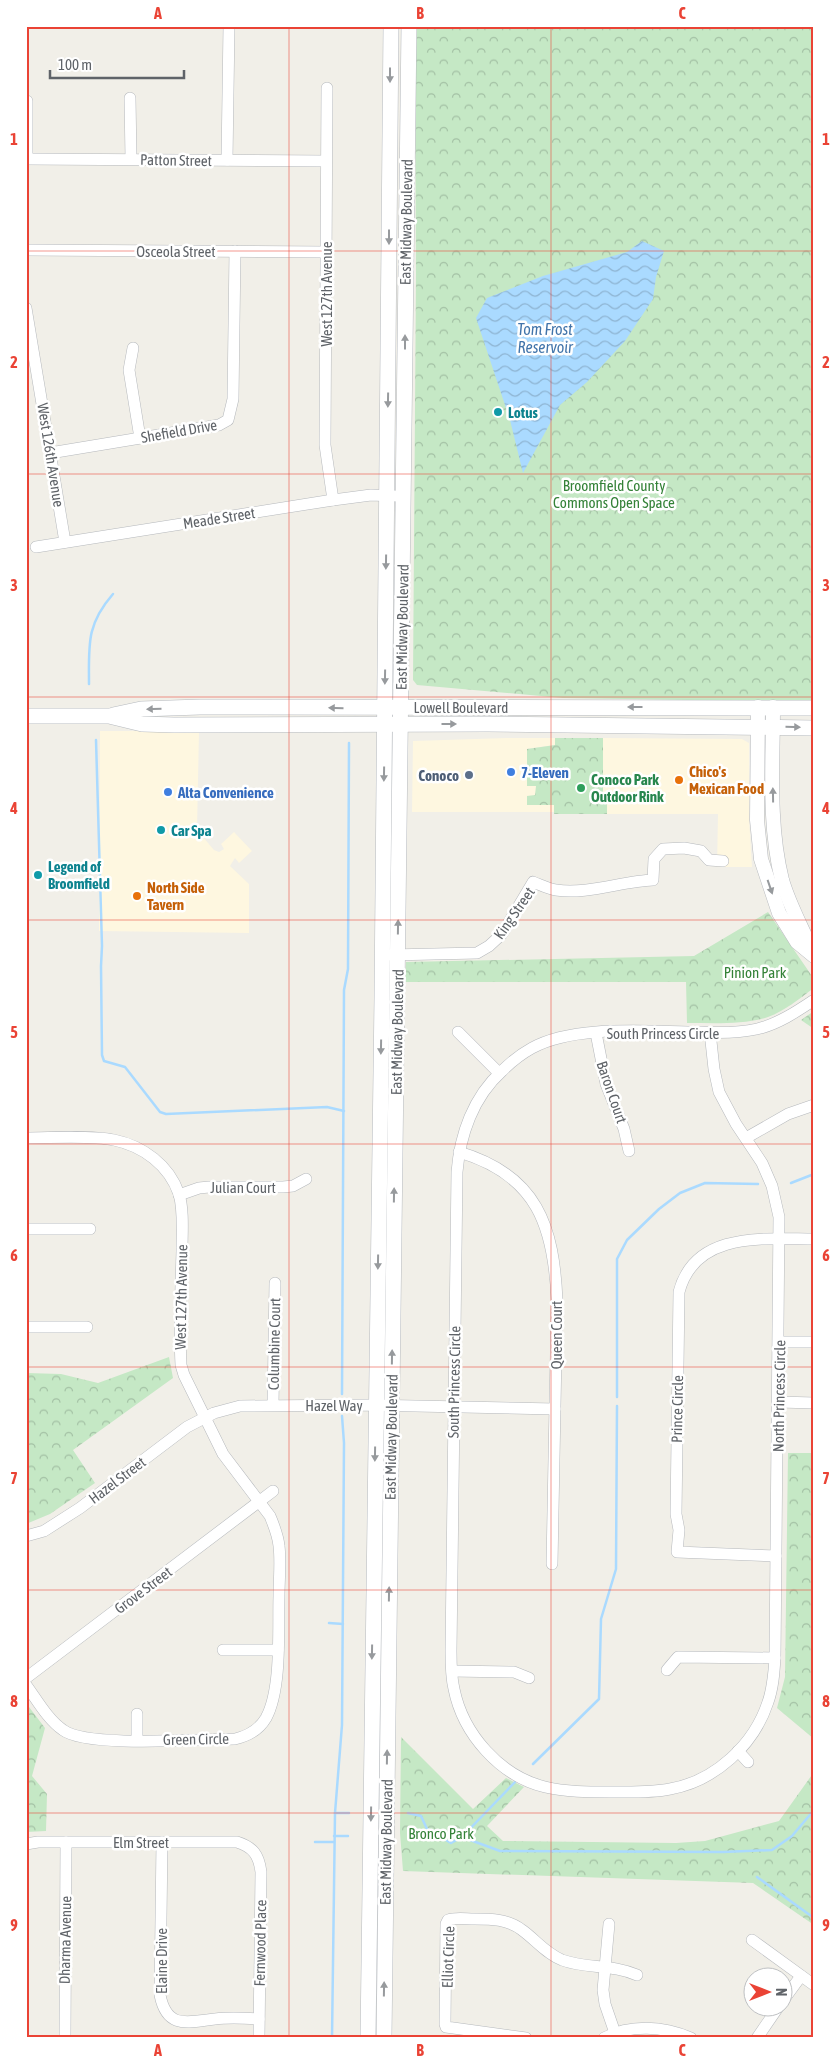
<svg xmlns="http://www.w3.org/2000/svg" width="840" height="2064" viewBox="0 0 840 2064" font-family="'Asap Condensed',sans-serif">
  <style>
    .commercial { fill: #fef7e0 }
    .park { fill: url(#park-crowns) }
    .pitch { fill: #c5e8c5 }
    .water { fill: url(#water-waves) }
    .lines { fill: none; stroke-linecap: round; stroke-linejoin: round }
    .stream { stroke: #aadaff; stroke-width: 2.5 }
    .minor-casing { stroke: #b5b8bc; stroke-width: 12 }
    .tertiary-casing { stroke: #b5b8bc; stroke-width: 15 }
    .secondary-casing { stroke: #b6babf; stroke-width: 16 }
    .minor { stroke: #fff; stroke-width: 11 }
    .tertiary { stroke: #fff; stroke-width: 14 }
    .secondary { stroke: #fff; stroke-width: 15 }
    .oneway { fill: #979a9d }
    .grid { fill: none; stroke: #ea4335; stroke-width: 1; stroke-opacity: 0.55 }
    .culture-dot { fill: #0f9aa8; stroke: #fff; stroke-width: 2 }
    .shop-dot { fill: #3f7fe0; stroke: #fff; stroke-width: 2 }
    .service-dot { fill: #5c6f8a; stroke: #fff; stroke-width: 2 }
    .food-dot { fill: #e8710a; stroke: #fff; stroke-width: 2 }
    .leisure-dot { fill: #2e9e5b; stroke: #fff; stroke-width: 2 }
    .labels { text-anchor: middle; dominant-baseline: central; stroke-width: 5; stroke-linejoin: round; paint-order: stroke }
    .street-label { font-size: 15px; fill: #5f6368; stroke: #fff }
    .culture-label { font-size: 15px; font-weight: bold; fill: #0d838f; stroke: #fff; text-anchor: start }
    .park-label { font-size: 15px; fill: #348238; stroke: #fff }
    .food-label { font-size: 15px; font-weight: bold; fill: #c56008; stroke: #fff; text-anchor: start }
    .shop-label { font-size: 15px; font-weight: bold; fill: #366cbe; stroke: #fff; text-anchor: start }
    .service-label { font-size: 15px; font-weight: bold; fill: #4e5e75; stroke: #fff; text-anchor: end }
    .leisure-label { font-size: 15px; font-weight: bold; fill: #27864d; stroke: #fff; text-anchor: start }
    .water-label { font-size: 16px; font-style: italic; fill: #4174aa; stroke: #fff }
    .neatline { fill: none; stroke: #ea4335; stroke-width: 2 }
    .grid-label { font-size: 16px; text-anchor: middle; font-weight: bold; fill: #ea4335 }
  </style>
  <defs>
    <pattern id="park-crowns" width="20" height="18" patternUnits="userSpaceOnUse" patternTransform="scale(1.25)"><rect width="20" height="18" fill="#c5e8c5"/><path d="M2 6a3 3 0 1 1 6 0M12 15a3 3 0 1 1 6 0" fill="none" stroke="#a3c0a4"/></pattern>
    <pattern id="water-waves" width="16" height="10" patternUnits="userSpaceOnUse" patternTransform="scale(1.25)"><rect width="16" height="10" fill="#aadaff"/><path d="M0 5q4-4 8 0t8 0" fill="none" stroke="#8eb4d2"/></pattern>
  </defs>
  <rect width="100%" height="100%" fill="#f1efe8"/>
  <g class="commercial">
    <path d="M100,731H199L197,830L214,850L219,852L224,849L221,844L234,832L252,851L239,863L235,858L230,866L249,884V933L99,931Z"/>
    <path d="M507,738H555V745L527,749V785H536V796L554,805V812H412L413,741Z"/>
    <path d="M603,738L742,739L749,743V818L752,867H717L718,814H607V799H603Z"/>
  </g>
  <g class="park">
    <path d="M415,26H814V702L563,698L417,685L413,680L416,274Z"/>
    <path d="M555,738H603V798L607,799V814H554V805H527V796L535,795L536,786H527V749L555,745Z"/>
    <path d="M768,912L814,979V988C800,998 785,1011 768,1017C743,1025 714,1023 687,1023L686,982H405L406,962L694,956Z"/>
    <path d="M814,1011V1029L801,1020Z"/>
    <path d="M169,1357L173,1378L73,1450L95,1483L50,1514L26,1524V1373L61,1374L98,1383Z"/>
    <path d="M788,1453H814V1739L777,1708L785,1677Z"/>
    <path d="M26,1703L45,1728L32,1776L47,1794L46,1831L26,1832Z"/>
    <path d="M401,1737L473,1809L506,1778L524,1787L487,1826L503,1841L676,1843L705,1841L779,1821L814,1772V1925L753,1883L403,1871L400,1833Z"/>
  </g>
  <path class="pitch" d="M570,778H596L601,782V792L594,797H565L562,794V784Z"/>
  <path class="water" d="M642,241L664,251L656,277L653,299L625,341L587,382L560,405L523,473L510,420L476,318L487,298L543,276L627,252Z"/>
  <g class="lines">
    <g class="stream">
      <path d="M89,684C89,645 86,625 113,594"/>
      <path d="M96,740L102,946L101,966L102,1055L104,1061L125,1067L160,1112L166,1114L327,1107L344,1111"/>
      <path d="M791,1183L814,1174"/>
      <path d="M342,1394L344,990L348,969L349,743"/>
      <path d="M617,1397V1259L627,1240L659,1209L680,1193L705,1183L758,1184"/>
      <path d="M329,1623L343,1624"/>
      <path d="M533,1764L599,1699L601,1619L616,1569L617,1406"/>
      <path d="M335,1813H349"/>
      <path d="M408,1813L421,1816L427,1829L451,1843L462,1837L515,1782"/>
      <path d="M334,1836H348"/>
      <path d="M462,1837L500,1851L723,1852L772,1850L792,1836L814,1810"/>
      <path d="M315,1842H334"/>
      <path d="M757,1877L814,1918"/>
      <path d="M332,2038L335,1813L342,1725L344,1443L342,1416"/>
    </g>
    <g class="minor-casing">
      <g id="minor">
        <path d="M327,88L325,445L333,500"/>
        <path d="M130,98L131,159"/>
        <path d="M26,159L326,161"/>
        <path d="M27,159V101"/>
        <path d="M227,160L229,26"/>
        <path d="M26,250L326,252"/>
        <path d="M26,308L65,542"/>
        <path d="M133,348L129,370L140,438"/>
        <path d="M50,453L219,425L228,420L233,399L235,251"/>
        <path d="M36,547L333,500L371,495L395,496"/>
        <path d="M391,955L477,953L489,946L502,934L533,882C541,885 548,889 556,890C586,895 623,881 653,880L654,859L663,849L684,848L701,851L709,860L723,861"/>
        <path d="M458,1032L499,1073"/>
        <path d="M710,1032L714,1069L719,1092L736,1124L762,1163L772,1186L779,1217L775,1658C774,1673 773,1688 768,1702C754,1745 715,1781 670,1789C650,1793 630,1792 609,1792C588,1792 566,1792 545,1787C500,1776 463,1734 454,1689C451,1677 451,1664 451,1651L457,1172C460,1135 473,1097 502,1071C511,1062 521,1054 532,1048C575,1024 651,1032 700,1032C719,1033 739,1033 757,1029C778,1024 796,1012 814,1000"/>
        <path d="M596,1033L606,1084L624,1129L629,1151"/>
        <path d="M26,1138C52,1138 90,1135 114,1140C143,1146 169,1165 179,1194C184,1211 182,1233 182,1251C181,1289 179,1328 181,1365L184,1375L223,1454L270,1516C274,1526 278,1535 279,1546C281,1562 279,1579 279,1596C278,1629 282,1689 266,1718C259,1730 248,1736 235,1739C201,1739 87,1748 63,1730C48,1720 37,1700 26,1685"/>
        <path d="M746,1138L788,1114L814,1105"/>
        <path d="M459,1152C537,1175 554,1226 557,1301L552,1564"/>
        <path d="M179,1195L199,1188L209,1187H283L293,1186L306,1179"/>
        <path d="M26,1229H90"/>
        <path d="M26,1327H87"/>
        <path d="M779,1342H814"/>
        <path d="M779,1402L814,1403"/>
        <path d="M273,1405L275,1283"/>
        <path d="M26,1536L44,1531L80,1508L187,1427L214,1413L240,1406L368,1405L555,1409"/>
        <path d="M776,1556L677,1552L679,1530L676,1514L679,1292C695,1231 764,1239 814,1239"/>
        <path d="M223,1650H278"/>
        <path d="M667,1670L678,1657L775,1658"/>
        <path d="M452,1671L514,1672L529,1678"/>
        <path d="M26,1678L273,1491"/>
        <path d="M137,1714V1740"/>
        <path d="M738,1751L748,1762"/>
        <path d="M162,1842L160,1995C167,2030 188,2022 215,2019C230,2017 245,2018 259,2019"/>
        <path d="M26,1844L38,1842H237C253,1847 259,1855 261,1872L259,2038"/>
        <path d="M609,1924L603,1990L605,2004L615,2033"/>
        <path d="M752,1940L814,1985"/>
        <path d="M782,2002L801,1976"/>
        <path d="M65,2038L66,1842"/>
        <path d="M526,2038L446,2027L445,2024L446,1924L448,1920C456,1917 466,1919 474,1919C491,1919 508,1919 522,1930C536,1940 545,1953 562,1960C586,1969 613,1964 637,1975"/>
        <path d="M604,2038C631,2024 663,2026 691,2038"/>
        <path d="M757,2038L779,2006"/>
      </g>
    </g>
    <g class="tertiary-casing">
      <g id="tertiary">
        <path d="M758,707L757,820L761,859L779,913L797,942L814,956"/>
        <path d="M773,707C773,764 768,824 782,880C789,905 803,929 813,954"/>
      </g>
    </g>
    <g class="secondary-casing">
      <g id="secondary">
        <path d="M113,715L141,709L200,707L814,708"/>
        <path d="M26,716H109L142,724L174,725L488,724L814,728"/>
        <path d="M368,2038L382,998L391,26"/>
        <path d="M384,2038L409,26"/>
      </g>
    </g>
    <use href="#minor" class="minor"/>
    <use href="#tertiary" class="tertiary"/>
    <use href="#secondary" class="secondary"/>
  </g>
  <defs><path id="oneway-solid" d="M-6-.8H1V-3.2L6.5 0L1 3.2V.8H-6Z" transform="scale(1.25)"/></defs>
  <g class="oneway">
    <use href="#oneway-solid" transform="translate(390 75) rotate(90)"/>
    <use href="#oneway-solid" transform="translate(389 237) rotate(90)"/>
    <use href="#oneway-solid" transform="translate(405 342) rotate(-90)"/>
    <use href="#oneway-solid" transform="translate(388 400) rotate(91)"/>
    <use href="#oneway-solid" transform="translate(386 562) rotate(91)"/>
    <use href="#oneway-solid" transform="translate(385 677) rotate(91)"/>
    <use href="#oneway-solid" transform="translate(635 707) rotate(180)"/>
    <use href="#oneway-solid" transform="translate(336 708) rotate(-179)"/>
    <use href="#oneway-solid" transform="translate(154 709) rotate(178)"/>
    <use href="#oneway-solid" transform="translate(449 724)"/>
    <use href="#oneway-solid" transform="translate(793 727) rotate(1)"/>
    <use href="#oneway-solid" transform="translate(384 774) rotate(91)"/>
    <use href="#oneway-solid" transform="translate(773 795) rotate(-91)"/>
    <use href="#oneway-solid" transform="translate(770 887) rotate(71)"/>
    <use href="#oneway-solid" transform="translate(398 927) rotate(-89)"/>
    <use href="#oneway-solid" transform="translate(381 1047) rotate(91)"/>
    <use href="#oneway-solid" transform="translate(394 1195) rotate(-89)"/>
    <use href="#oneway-solid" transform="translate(378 1262) rotate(91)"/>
    <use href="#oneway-solid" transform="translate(392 1357) rotate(-89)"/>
    <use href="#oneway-solid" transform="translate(375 1454) rotate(91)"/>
    <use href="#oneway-solid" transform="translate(389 1594) rotate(-89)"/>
    <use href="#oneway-solid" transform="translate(372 1652) rotate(91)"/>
    <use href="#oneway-solid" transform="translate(387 1757) rotate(-89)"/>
    <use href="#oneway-solid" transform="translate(371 1814) rotate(91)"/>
    <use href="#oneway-solid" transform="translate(384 1989) rotate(-89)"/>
  </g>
  <path class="grid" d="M289,26V2038M551,26V2038M26,251H814M26,474H814M26,697H814M26,920H814M26,1144H814M26,1367H814M26,1590H814M26,1813H814"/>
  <g class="culture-dot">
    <circle cx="498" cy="412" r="5"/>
    <circle cx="161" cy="830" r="5"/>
    <circle cx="38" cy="875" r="5"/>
  </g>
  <g class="shop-dot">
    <circle cx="511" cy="772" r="5"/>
    <circle cx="168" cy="792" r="5"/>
  </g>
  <circle class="service-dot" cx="469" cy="775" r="5"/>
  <g class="food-dot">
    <circle cx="679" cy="780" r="5"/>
    <circle cx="137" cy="896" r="5"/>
  </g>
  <circle class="leisure-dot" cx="581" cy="788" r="5"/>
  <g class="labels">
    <g class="street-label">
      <text transform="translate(176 160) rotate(1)">Patton Street</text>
      <text transform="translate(406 222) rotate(-89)">East Midway Boulevard</text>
      <text x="176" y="251">Osceola Street</text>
      <text transform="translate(326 294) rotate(-90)">West 127th Avenue</text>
      <text transform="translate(179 431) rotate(-10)">Shefield Drive</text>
      <text transform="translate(51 455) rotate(81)">West 126th Avenue</text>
      <text transform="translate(219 518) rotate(-9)">Meade Street</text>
      <text transform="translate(402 627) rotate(-89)">East Midway Boulevard</text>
      <text x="461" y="707">Lowell Boulevard</text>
      <text transform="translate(514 913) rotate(-55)">King Street</text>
      <text transform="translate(397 1032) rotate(-89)">East Midway Boulevard</text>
      <text x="663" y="1033">South Princess Circle</text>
      <text transform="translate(612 1092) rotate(71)">Baron Court</text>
      <text x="243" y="1187">Julian Court</text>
      <text transform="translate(181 1297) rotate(-89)">West 127th Avenue</text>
      <text transform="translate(556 1335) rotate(-90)">Queen Court</text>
      <text transform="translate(274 1344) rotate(-89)">Columbine Court</text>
      <text transform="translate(454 1382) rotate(-89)">South Princess Circle</text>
      <text transform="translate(779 1396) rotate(-89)">North Princess Circle</text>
      <text x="334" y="1405">Hazel Way</text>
      <text transform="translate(677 1409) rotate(-89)">Prince Circle</text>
      <text transform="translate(391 1437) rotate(-89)">East Midway Boulevard</text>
      <text transform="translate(117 1480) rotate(-37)">Hazel Street</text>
      <text transform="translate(143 1590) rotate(-37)">Grove Street</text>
      <text transform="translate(196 1739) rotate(-1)">Green Circle</text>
      <text x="141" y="1842">Elm Street</text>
      <text transform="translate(386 1842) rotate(-89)">East Midway Boulevard</text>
      <text transform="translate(65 1940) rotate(-89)">Dharma Avenue</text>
      <text transform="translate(260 1943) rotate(-89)">Fernwood Place</text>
      <text transform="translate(448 1957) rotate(-88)">Elliot Circle</text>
      <text transform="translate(161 1961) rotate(-90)">Elaine Drive</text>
    </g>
    <g class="culture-label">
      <text x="508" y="412">Lotus</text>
      <text x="171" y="830">Car Spa</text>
      <text x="48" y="866">Legend of<tspan x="48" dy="17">Broomfield</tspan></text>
    </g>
    <g class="park-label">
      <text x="614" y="485">Broomfield County<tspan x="614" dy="17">Commons Open Space</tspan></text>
      <text x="755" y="972">Pinion Park</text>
      <text x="441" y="1833">Bronco Park</text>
    </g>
    <g class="food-label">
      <text x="689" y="771">Chico's<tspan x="689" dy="17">Mexican Food</tspan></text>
      <text x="147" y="887">North Side<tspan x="147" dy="17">Tavern</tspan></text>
    </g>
    <g class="shop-label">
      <text x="521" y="772">7-Eleven</text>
      <text x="178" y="792">Alta Convenience</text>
    </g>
    <g class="service-label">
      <text x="459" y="775">Conoco</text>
    </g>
    <g class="leisure-label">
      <text x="591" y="779">Conoco Park<tspan x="591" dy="17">Outdoor Rink</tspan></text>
    </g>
    <g class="water-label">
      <text x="545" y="329">Tom Frost<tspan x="545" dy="18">Reservoir</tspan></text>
    </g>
  </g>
  <rect width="840" height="2064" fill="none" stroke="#ffffff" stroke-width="55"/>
  <g transform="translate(768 1992) rotate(90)"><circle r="24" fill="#ffffff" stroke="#bfc1c3"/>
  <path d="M0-4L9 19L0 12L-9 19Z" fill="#ea4335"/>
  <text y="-8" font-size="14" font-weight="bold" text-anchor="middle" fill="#5f6368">N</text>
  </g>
  <path d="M50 70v8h134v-8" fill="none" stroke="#5f6368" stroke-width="2.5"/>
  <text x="58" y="70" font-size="15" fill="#5f6368" stroke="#ffffff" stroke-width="4" paint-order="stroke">100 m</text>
  <rect x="28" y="28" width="784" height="2008" class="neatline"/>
  <g class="grid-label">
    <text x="158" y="19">A</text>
    <text x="420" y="19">B</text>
    <text x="682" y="19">C</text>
    <text x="14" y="145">1</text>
    <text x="826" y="145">1</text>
    <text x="14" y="368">2</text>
    <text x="826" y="368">2</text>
    <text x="14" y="591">3</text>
    <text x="826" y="591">3</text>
    <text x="14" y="814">4</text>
    <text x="826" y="814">4</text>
    <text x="14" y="1038">5</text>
    <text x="826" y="1038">5</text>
    <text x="14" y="1261">6</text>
    <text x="826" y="1261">6</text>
    <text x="14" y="1484">7</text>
    <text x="826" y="1484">7</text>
    <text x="14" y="1707">8</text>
    <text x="826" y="1707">8</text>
    <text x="14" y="1931">9</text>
    <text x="826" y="1931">9</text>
    <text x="158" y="2056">A</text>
    <text x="420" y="2056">B</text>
    <text x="682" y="2056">C</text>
  </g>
</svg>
